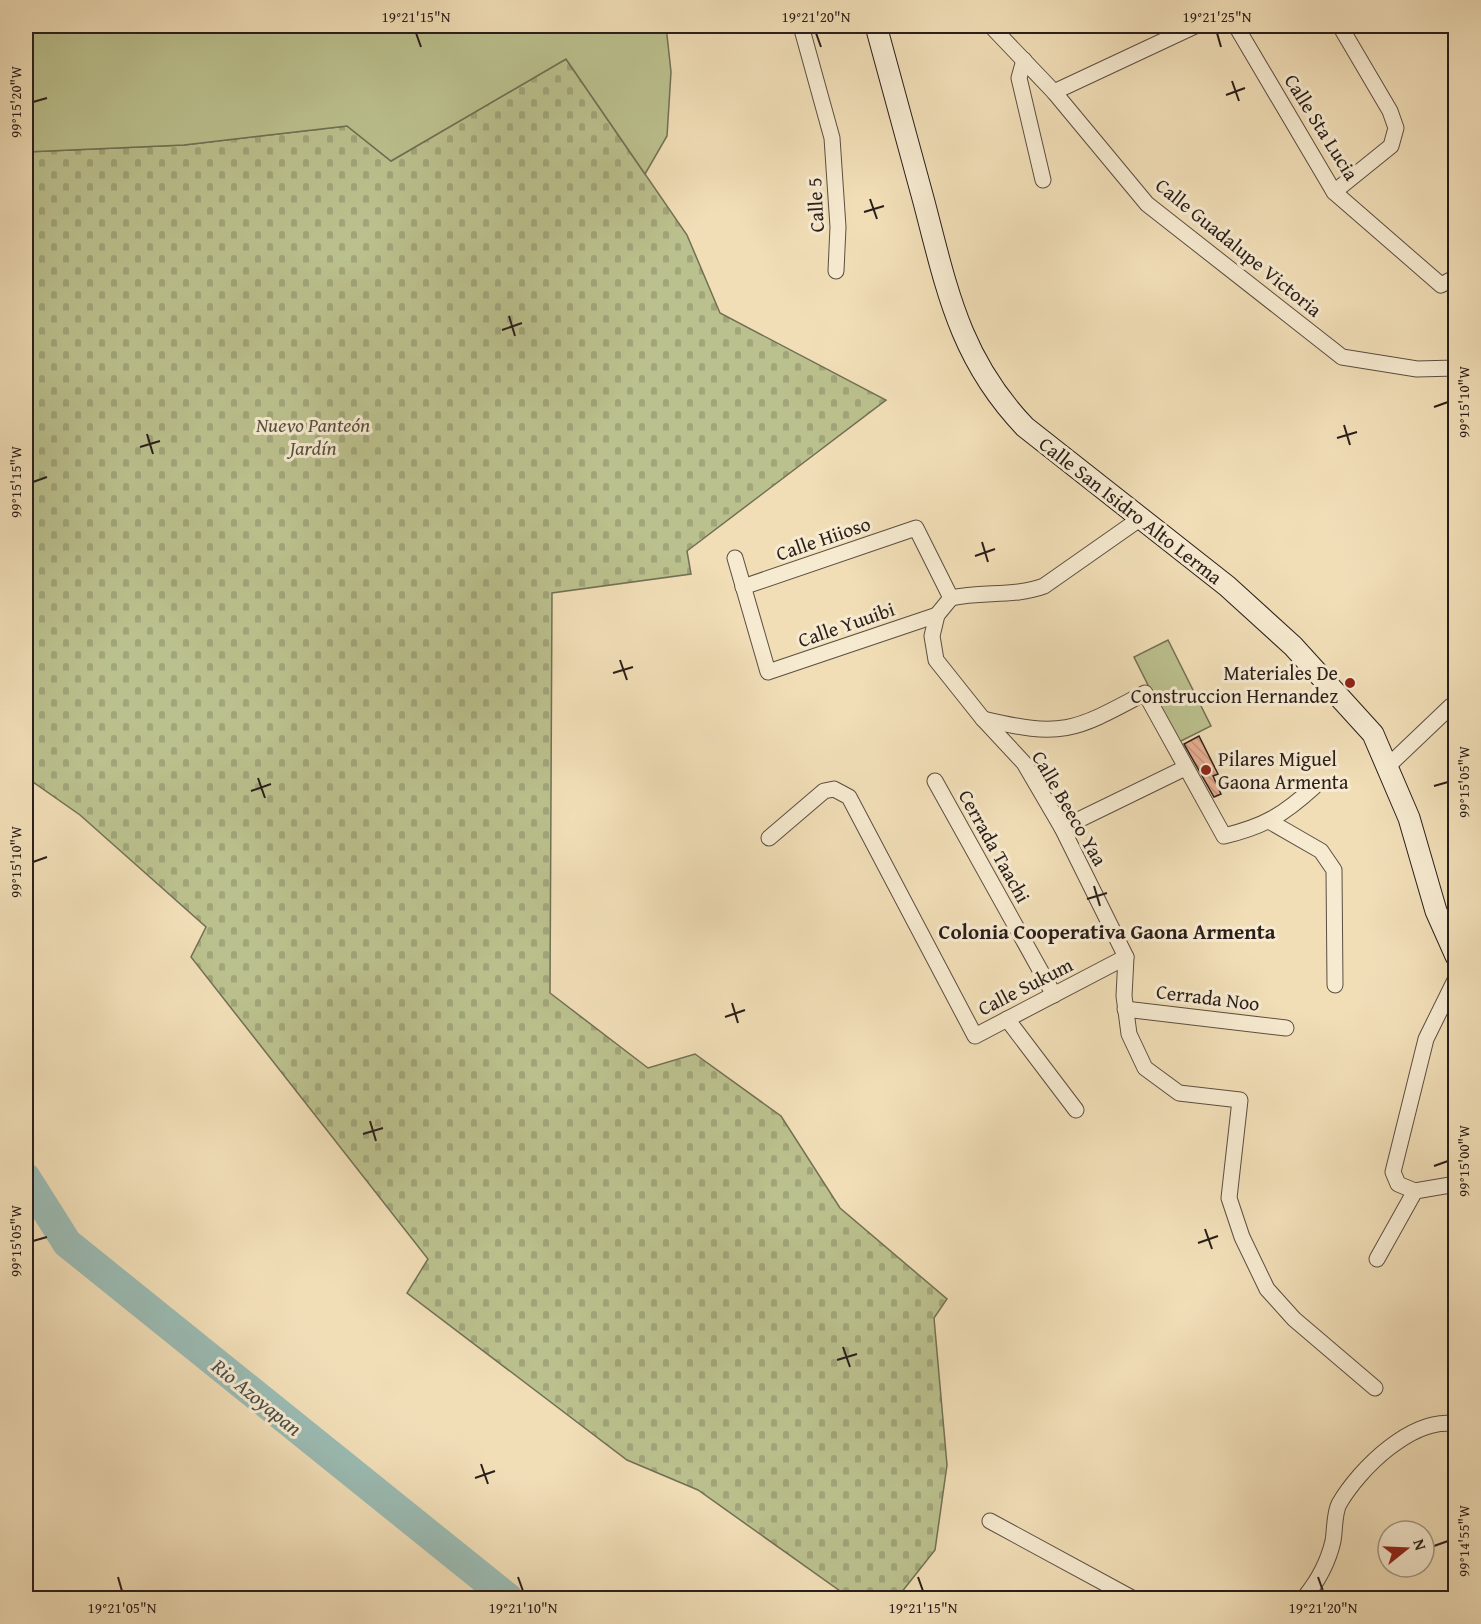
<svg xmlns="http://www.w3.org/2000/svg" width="1481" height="1624" viewBox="0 0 1481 1624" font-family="'Gentium Book Plus',serif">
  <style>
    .cemetery { fill: url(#cemetery-stones); stroke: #727054; stroke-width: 1.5 }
    .park { fill: #bbc18e; stroke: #727054; stroke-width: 1.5 }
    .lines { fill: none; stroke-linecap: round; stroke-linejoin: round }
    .river { stroke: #9bbbb3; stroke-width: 30 }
    .building { fill: url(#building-back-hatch); stroke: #2a1e1a; stroke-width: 1.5 }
    .street-casing { stroke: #5c4e41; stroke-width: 17 }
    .secondary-casing { stroke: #2a1e1a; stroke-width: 23 }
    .street { stroke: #f6ead0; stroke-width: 15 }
    .secondary { stroke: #f6ead0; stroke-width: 21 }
    .ticks { fill: none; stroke: #2a1e1a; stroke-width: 2 }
    .poi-dot { fill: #8f2418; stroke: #f6ead0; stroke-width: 2 }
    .labels { text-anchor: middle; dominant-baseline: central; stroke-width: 6; stroke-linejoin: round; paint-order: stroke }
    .street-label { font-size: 20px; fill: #2a1e1a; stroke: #f6ead0 }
    .park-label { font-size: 20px; font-style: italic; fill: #564f3d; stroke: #f6ead0 }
    .poi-label { font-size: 20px; fill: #2a1e1a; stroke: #f6ead0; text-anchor: end }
    .neighbourhood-label { font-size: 21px; font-weight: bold; fill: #2a1e1a; stroke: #f6ead0 }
    .water-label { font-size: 21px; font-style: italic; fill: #4c4d48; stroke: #f6ead0 }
    .neatline { fill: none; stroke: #2a1e1a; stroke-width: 2 }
    .ticks-label { font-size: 15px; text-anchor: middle; fill: #2a1e1a }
  </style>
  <defs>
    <pattern id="cemetery-stones" width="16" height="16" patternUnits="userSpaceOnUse" patternTransform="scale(1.5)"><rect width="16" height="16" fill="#bbc18e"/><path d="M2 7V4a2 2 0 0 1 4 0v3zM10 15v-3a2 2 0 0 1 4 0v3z" fill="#a1a57a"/></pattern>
    <pattern id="building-back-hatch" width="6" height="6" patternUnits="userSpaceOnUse" patternTransform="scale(1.5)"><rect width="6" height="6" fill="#e9b093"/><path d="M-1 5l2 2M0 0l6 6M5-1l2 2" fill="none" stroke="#c8977e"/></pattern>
  </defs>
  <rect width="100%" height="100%" fill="#f1deb7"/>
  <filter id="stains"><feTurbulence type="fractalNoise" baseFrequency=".00333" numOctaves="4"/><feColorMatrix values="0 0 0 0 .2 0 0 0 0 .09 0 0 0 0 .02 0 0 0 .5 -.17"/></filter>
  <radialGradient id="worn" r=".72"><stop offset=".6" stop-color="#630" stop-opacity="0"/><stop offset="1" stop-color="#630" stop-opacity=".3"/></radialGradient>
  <path class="cemetery" d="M566,59L687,235L720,313L886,400L687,551L691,574L552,593L550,993L648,1068L695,1054L781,1116L840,1208L947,1299L934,1318L947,1465L935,1550L897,1598H850L698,1490L627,1460L407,1293L428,1259L191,957L206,927L80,815L26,777V152L184,145L347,126L391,161Z"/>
  <g class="park">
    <path d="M26,26H666L671,72L667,136L645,174L566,59L391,161L347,126L184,145L26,152Z"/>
    <path d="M1168,640L1211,726L1177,743L1134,657Z"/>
  </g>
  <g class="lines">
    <path class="river" d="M26,1178L67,1243L508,1598"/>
  </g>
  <path class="building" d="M1199,736L1218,774L1213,776L1221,794L1214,797L1184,744Z"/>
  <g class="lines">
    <g class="street-casing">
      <g id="street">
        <path d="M801,26L832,138L838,227L836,271"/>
        <path d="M991,26L1054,92L1147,204L1342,357L1417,369L1456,368"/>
        <path d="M1236,26L1334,192L1441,285L1456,277"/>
        <path d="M1024,60L1019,78L1043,180"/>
        <path d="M1054,92L1195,26"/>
        <path d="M1334,192L1391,146L1396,128L1390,111L1340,26"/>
        <path d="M735,558L768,672L937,615"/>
        <path d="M743,587L916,528L951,598"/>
        <path d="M951,598L937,615L932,636L936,660L983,719L1024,763L1062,828L1126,957L1124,996L1129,1034L1145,1068L1179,1093L1240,1100L1229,1198L1242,1237L1267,1289L1294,1319L1375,1388"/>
        <path d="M951,598C982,591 1015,597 1044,586L1141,518"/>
        <path d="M983,719C1063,738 1074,731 1145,693L1224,836C1265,826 1283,815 1314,787"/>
        <path d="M1387,767L1451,706"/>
        <path d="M935,781L1054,995"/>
        <path d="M1269,821L1321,851L1334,870L1335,985"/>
        <path d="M1062,828L1185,768"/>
        <path d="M769,838L824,791L834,789L849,797L975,1036L1126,957"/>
        <path d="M1456,978L1426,1039L1393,1172L1398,1184L1415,1191L1456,1184"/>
        <path d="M1125,1009L1286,1028"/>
        <path d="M1007,1019L1076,1110"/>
        <path d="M1377,1259L1415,1191"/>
        <path d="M990,1521L1132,1598"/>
        <path d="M1304,1598C1318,1581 1328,1563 1333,1541C1335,1530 1334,1514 1339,1504C1359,1469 1413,1416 1456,1424"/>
      </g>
    </g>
    <g class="secondary-casing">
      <path id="secondary" d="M876,26C892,84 908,143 924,202C947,290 960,359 1025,427L1227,586L1293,646L1373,734L1409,818L1436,911L1456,956"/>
    </g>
    <use href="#street" class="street"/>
    <use href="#secondary" class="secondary"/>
  </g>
  <path class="ticks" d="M416,33L421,47M816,33L821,47M1217,33L1221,47M1232,81L1239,101M1226,95L1245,88M33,102L47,98M870,199L877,219M864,212L884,206M509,316L515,336M502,330L522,323M1434,407L1448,402M1344,425L1350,445M147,434L153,454M1337,438L1357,432M140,447L160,441M33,482L47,477M982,542L988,562M975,556L995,549M620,660L627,680M613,673L633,667M258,778L265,798M1434,786L1448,782M251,791L271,784M33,862L47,857M1094,886L1100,906M1087,899L1107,893M732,1003L738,1023M725,1017L745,1010M370,1121L376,1141M363,1134L383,1128M1434,1166L1448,1161M1205,1229L1212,1249M33,1241L47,1237M1198,1243L1218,1236M843,1347L850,1367M837,1360L857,1354M481,1464L488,1484M475,1478L495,1471M1434,1546L1448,1541M118,1577L122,1591M518,1577L523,1591M918,1577L923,1591M1318,1577L1323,1591"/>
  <g class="poi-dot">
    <circle cx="1350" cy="683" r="6"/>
    <circle cx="1206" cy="770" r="6"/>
  </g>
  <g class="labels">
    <g class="street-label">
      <text transform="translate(1322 127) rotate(58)">Calle Sta Lucia</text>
      <text transform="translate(815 205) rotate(-93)">Calle 5</text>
      <text transform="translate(1239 247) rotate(39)">Calle Guadalupe Victoria</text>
      <text transform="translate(1131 510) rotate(38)">Calle San Isidro Alto Lerma</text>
      <text transform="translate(823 538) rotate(-19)">Calle Hiioso</text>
      <text transform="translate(846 624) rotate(-19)">Calle Yuuibi</text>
      <text transform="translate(1070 808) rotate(60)">Calle Beeco Yaa</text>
      <text transform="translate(995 846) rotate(61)">Cerrada Taachi</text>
      <text transform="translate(1025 986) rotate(-27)">Calle Sukum</text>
      <text transform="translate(1208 997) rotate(7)">Cerrada Noo</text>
    </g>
    <g class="park-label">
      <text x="313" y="424">Nuevo Panteón<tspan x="313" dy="23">Jardín</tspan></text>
    </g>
    <g class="poi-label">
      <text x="1338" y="672">Materiales De<tspan x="1338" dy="23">Construccion Hernandez</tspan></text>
      <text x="1218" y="758" text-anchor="start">Pilares Miguel<tspan x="1218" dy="23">Gaona Armenta</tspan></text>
    </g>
    <g class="neighbourhood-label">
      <text x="1107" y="931">Colonia Cooperativa Gaona Armenta</text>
    </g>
    <g class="water-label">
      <text transform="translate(257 1397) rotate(39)">Rio Azoyapan</text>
    </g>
  </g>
  <rect width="1481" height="1624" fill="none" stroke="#f1deb7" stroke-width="66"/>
  <g transform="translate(1406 1549) rotate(72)"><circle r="28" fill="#f6ead0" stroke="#a49887" stroke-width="1.5"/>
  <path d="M0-4.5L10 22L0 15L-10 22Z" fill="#8f2418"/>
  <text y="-9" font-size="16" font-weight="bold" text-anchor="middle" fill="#2a1e1a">N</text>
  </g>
  <rect x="33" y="33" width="1415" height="1558" class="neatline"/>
  <g class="ticks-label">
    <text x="416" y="22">19°21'15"N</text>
    <text x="816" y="22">19°21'20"N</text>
    <text x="1217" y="22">19°21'25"N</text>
    <text transform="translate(16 102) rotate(-90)" y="5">99°15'20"W</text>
    <text transform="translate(1464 402) rotate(-90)" y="5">99°15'10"W</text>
    <text transform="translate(16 482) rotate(-90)" y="5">99°15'15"W</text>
    <text transform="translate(1464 782) rotate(-90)" y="5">99°15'05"W</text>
    <text transform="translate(16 862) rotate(-90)" y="5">99°15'10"W</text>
    <text transform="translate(1464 1161) rotate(-90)" y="5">99°15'00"W</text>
    <text transform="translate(16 1241) rotate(-90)" y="5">99°15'05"W</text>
    <text transform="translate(1464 1541) rotate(-90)" y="5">99°14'55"W</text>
    <text x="122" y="1613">19°21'05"N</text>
    <text x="523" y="1613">19°21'10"N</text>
    <text x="923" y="1613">19°21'15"N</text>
    <text x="1323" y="1613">19°21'20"N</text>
  </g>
  <rect width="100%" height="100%" filter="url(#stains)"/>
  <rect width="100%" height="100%" fill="url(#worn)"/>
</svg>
